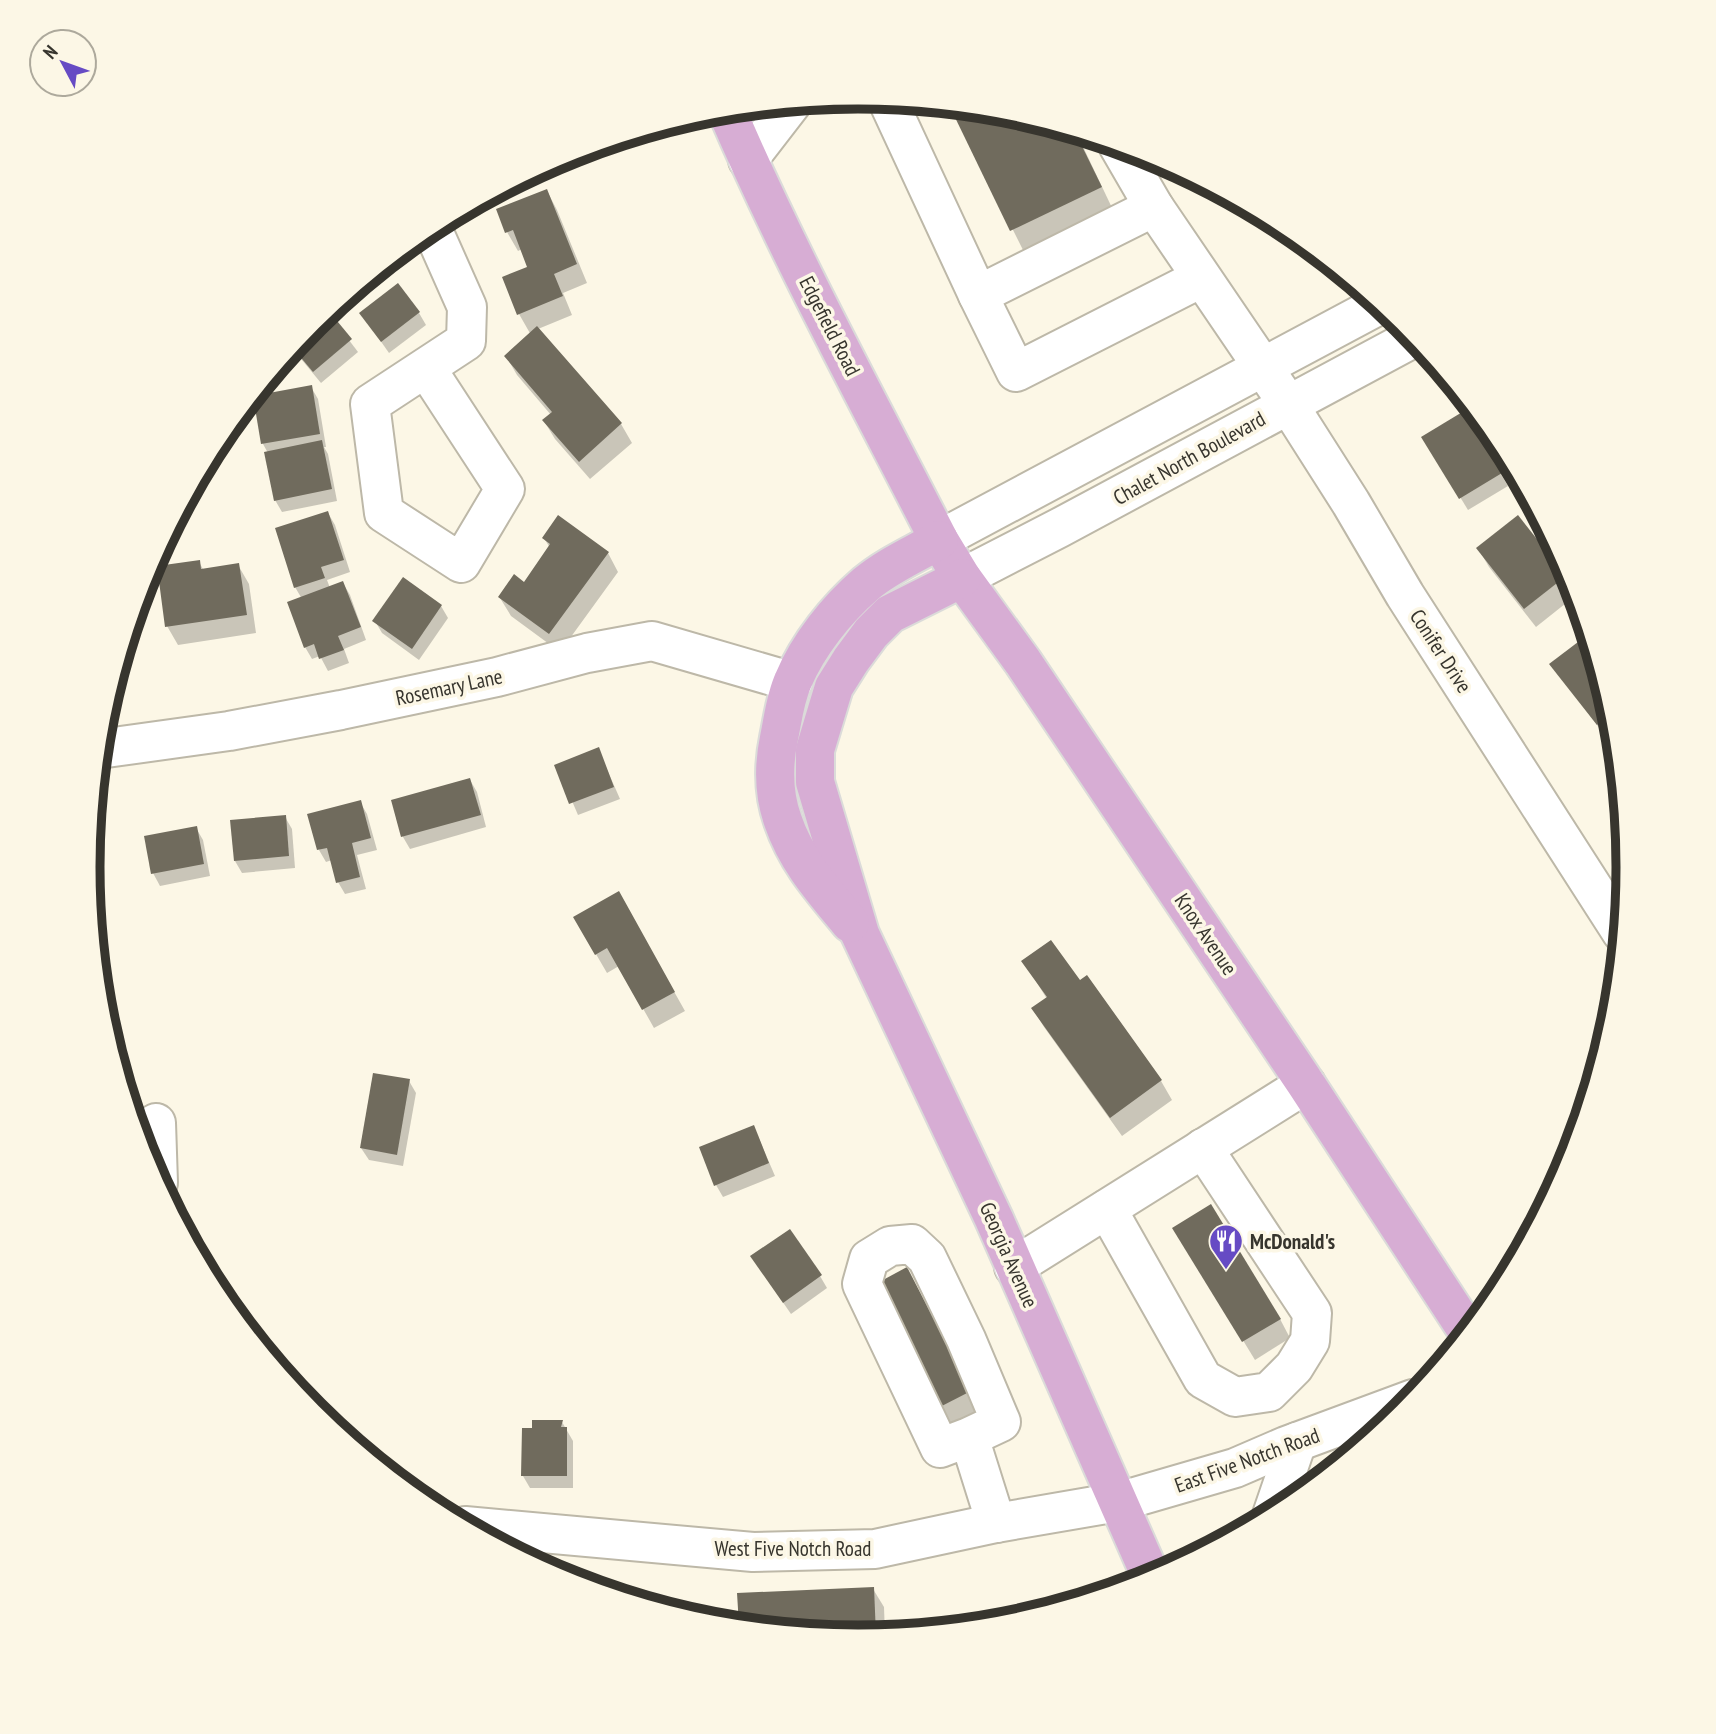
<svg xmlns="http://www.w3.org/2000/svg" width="1716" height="1734" viewBox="0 0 1716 1734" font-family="'PT Sans Narrow',sans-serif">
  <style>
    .shadow { fill: #0003 }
    .building { fill: #706b5d }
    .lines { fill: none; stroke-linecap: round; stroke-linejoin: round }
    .minor-casing { stroke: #bdb8a8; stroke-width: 42 }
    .major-casing { stroke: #dbdbd9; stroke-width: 42 }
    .minor { stroke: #fff; stroke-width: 38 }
    .major { stroke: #d7add4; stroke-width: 38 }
    .labels { text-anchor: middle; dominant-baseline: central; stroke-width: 7; stroke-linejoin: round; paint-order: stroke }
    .street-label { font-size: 21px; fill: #37352e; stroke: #fcf7e6 }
    .poi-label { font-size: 21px; font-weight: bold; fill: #37352e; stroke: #fcf7e6; text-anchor: start }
    .rim { fill: none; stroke: #37352e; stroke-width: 9 }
  </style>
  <rect width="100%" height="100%" fill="#fcf7e6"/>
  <g class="shadow">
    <path d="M951,106L1009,111L1076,132L1114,212L1026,256Z"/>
    <path d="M534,171L537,175L497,204L490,194Z"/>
    <path d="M547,191L557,210L587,283L563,293L572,315L538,329L621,424L632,443L590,479L555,439L544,421L551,415L517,375L506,356L531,335L519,314L530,268L522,249L518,251L507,232L498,210Z"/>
    <path d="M327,311L358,352L321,383L292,348L313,322Z"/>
    <path d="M361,313H419L426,325L389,353Z"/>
    <path d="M311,387L318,399L326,447H324L328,454L337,501L282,512L275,500L268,453L263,444L255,397Z"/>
    <path d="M1464,413L1508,486L1468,510L1424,438Z"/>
    <path d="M328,513L335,525L350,572L327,580L330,588L343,583L350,595L366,640L344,649L349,663L328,671L320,656L312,659L305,647L302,599L295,587Z"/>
    <path d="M1518,518L1565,577L1575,596L1536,627L1489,567L1478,548Z"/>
    <path d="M544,538L608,553L618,572L560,652L511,616L500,598L524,584L550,548Z"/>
    <path d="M199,562L204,571L238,565L249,584L256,633L178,645L167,626Z"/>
    <path d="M441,606L448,618L419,660L382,633L375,621Z"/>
    <path d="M131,623L135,646L123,648Z"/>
    <path d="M1582,641L1597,660L1614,717L1615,729L1605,736L1552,664Z"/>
    <path d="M598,749L620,799L578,815L557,766Z"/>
    <path d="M470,780L477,792L486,827L410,849L403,837L393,802Z"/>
    <path d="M360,802L367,814L377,850L357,855L366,889L345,894L338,882L332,860L326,862L319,850Z"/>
    <path d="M285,817L292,829L295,868L242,873L235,861Z"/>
    <path d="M196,828L203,840L210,876L160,886L153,873Z"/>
    <path d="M619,894L685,1011L654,1028L619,966L607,973L575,918Z"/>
    <path d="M1024,962L1079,983L1087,977L1161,1081L1172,1100L1122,1136L1044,1027L1033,1009L1047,999Z"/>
    <path d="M409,1081L416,1093L403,1166L369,1160L361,1148Z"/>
    <path d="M754,1127L775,1176L723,1197L716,1185Z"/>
    <path d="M1186,1247L1280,1319L1290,1338L1255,1360Z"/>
    <path d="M760,1269L820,1276L827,1288L791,1314Z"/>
    <path d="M906,1269L980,1410L946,1428Z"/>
    <path d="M562,1422L573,1441V1488H530L523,1476Z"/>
    <path d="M873,1589L884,1607L885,1635L858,1637L741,1626Z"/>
  </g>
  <g class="building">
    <path d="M949,105L1009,111L1075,132L1102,187L1010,231Z"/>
    <path d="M547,189L577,264L554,274L563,296L517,315L502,277L527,267L513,230L505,233L496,209Z"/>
    <path d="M398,283L420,312L381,342L359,313Z"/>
    <path d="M328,310L352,339L313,372L292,347L313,322Z"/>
    <path d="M537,326L622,423L579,462L542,420L552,412L504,356Z"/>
    <path d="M312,385L320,434L261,444L253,396Z"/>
    <path d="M1464,411L1502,473L1459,499L1421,437Z"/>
    <path d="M322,440L332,489L274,501L264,452Z"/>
    <path d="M328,511L344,560L321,567L325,578L294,588L275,528Z"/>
    <path d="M558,515L609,552L549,634L498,597L514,574L524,582L550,544L542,538Z"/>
    <path d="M1518,515L1566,576L1524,609L1476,548Z"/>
    <path d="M200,560L201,569L239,563L247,615L165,627L157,566Z"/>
    <path d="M403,577L442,605L412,649L372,621Z"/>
    <path d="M343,581L361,627L338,636L344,650L319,659L314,644L304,648L287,602Z"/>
    <path d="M1582,639L1595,656L1613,713L1597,725L1549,664Z"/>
    <path d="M599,747L614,787L569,804L554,765Z"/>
    <path d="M470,778L481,815L401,837L391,800Z"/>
    <path d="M361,800L371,838L352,843L360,877L336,883L327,848L317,850L307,814Z"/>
    <path d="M286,815L289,856L234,861L230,820Z"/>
    <path d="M197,826L204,864L151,874L144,836Z"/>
    <path d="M619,891L675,992L642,1010L607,948L595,955L573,917Z"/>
    <path d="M1051,940L1080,980L1087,975L1162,1080L1110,1118L1031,1008L1047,997L1021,961Z"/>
    <path d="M373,1073L410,1079L397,1155L360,1148Z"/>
    <path d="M754,1125L769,1163L714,1186L699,1147Z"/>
    <path d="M1211,1204L1281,1319L1242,1342L1172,1228Z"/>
    <path d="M790,1229L822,1275L783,1303L750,1256Z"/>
    <path d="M907,1267L971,1391L934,1410L870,1287Z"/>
    <path d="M532,1420H563L561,1427H567V1476H521L522,1428H532Z"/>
    <path d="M874,1587L876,1636L858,1637L739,1626L737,1593Z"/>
  </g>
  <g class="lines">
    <g class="minor-casing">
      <g id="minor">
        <path d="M887,99L978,295L1154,207"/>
        <path d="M1118,145L1154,207L1288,404L1351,503L1405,595L1622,933"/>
        <path d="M748,160L792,103"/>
        <path d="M978,295L1016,372L1201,278"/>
        <path d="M426,368L505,489L461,563L384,513L370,404L466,341L467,307L431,226"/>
        <path d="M939,540L1381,304"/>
        <path d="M962,578L1059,528L1415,337"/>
        <path d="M99,749L229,731L341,710L497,677L587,653L652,641L793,682"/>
        <path d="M156,1123L158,1183"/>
        <path d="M1107,1209L1203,1379L1235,1397L1269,1392L1294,1367L1310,1341L1312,1313L1203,1148"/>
        <path d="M1014,1267L1306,1084"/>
        <path d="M969,1437L940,1448L862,1284L869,1259L890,1246L912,1244L927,1258L966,1339L1001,1422L969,1437L996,1523"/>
        <path d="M1272,1515L1297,1442"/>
        <path d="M465,1526L753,1552L875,1549L996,1523L1118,1502L1235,1468L1286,1446L1413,1399"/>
      </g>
    </g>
    <g class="major-casing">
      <g id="major">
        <path d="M726,109C789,256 866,397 939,540L962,578L1023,662L1306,1084L1468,1332"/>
        <path d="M962,578L890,614L871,633L851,660L834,687L824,720L815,750V782L860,934L994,1219L1152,1579"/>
        <path d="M850,923C823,890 797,862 783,821C773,793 773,767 779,738C783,719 785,699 793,681C808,645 837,609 866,584C887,566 915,554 939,540"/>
      </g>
    </g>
    <use href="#minor" class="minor"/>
    <use href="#major" class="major"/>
  </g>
  <defs>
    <g id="restaurant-pin" transform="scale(1.75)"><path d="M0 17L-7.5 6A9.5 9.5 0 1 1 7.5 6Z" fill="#664bc4" stroke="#fcf7e6"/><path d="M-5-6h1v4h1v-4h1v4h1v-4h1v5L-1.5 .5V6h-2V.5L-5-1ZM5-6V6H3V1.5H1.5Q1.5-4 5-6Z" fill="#fff"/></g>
  </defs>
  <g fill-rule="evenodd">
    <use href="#restaurant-pin" x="1226" y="1241"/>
  </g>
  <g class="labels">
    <g class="street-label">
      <text transform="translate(830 326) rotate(63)">Edgefield Road</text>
      <text transform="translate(1189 458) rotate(-29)">Chalet North Boulevard</text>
      <text transform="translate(1441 651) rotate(57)">Conifer Drive</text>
      <text transform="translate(449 687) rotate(-12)">Rosemary Lane</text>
      <text transform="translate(1206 934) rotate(56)">Knox Avenue</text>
      <text transform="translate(1009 1255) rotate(66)">Georgia Avenue</text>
      <text transform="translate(1247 1460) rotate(-20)">East Five Notch Road</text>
      <text x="793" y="1548">West Five Notch Road</text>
    </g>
    <g class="poi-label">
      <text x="1250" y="1241">McDonald's</text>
    </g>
  </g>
  <path d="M0 0H1716V1734H0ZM100 867a758 758 0 1 1 1516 0a758 758 0 1 1-1516 0Z" fill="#fcf7e6" fill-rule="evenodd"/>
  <path class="rim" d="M100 867a758 758 0 1 1 1516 0a758 758 0 1 1-1516 0Z"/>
  <g transform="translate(63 63) rotate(311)"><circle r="33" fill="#fcf7e6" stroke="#ada99c" stroke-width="2"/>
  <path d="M0-5L12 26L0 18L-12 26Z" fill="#664bc4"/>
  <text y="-10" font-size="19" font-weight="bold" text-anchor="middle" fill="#37352e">N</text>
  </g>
</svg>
